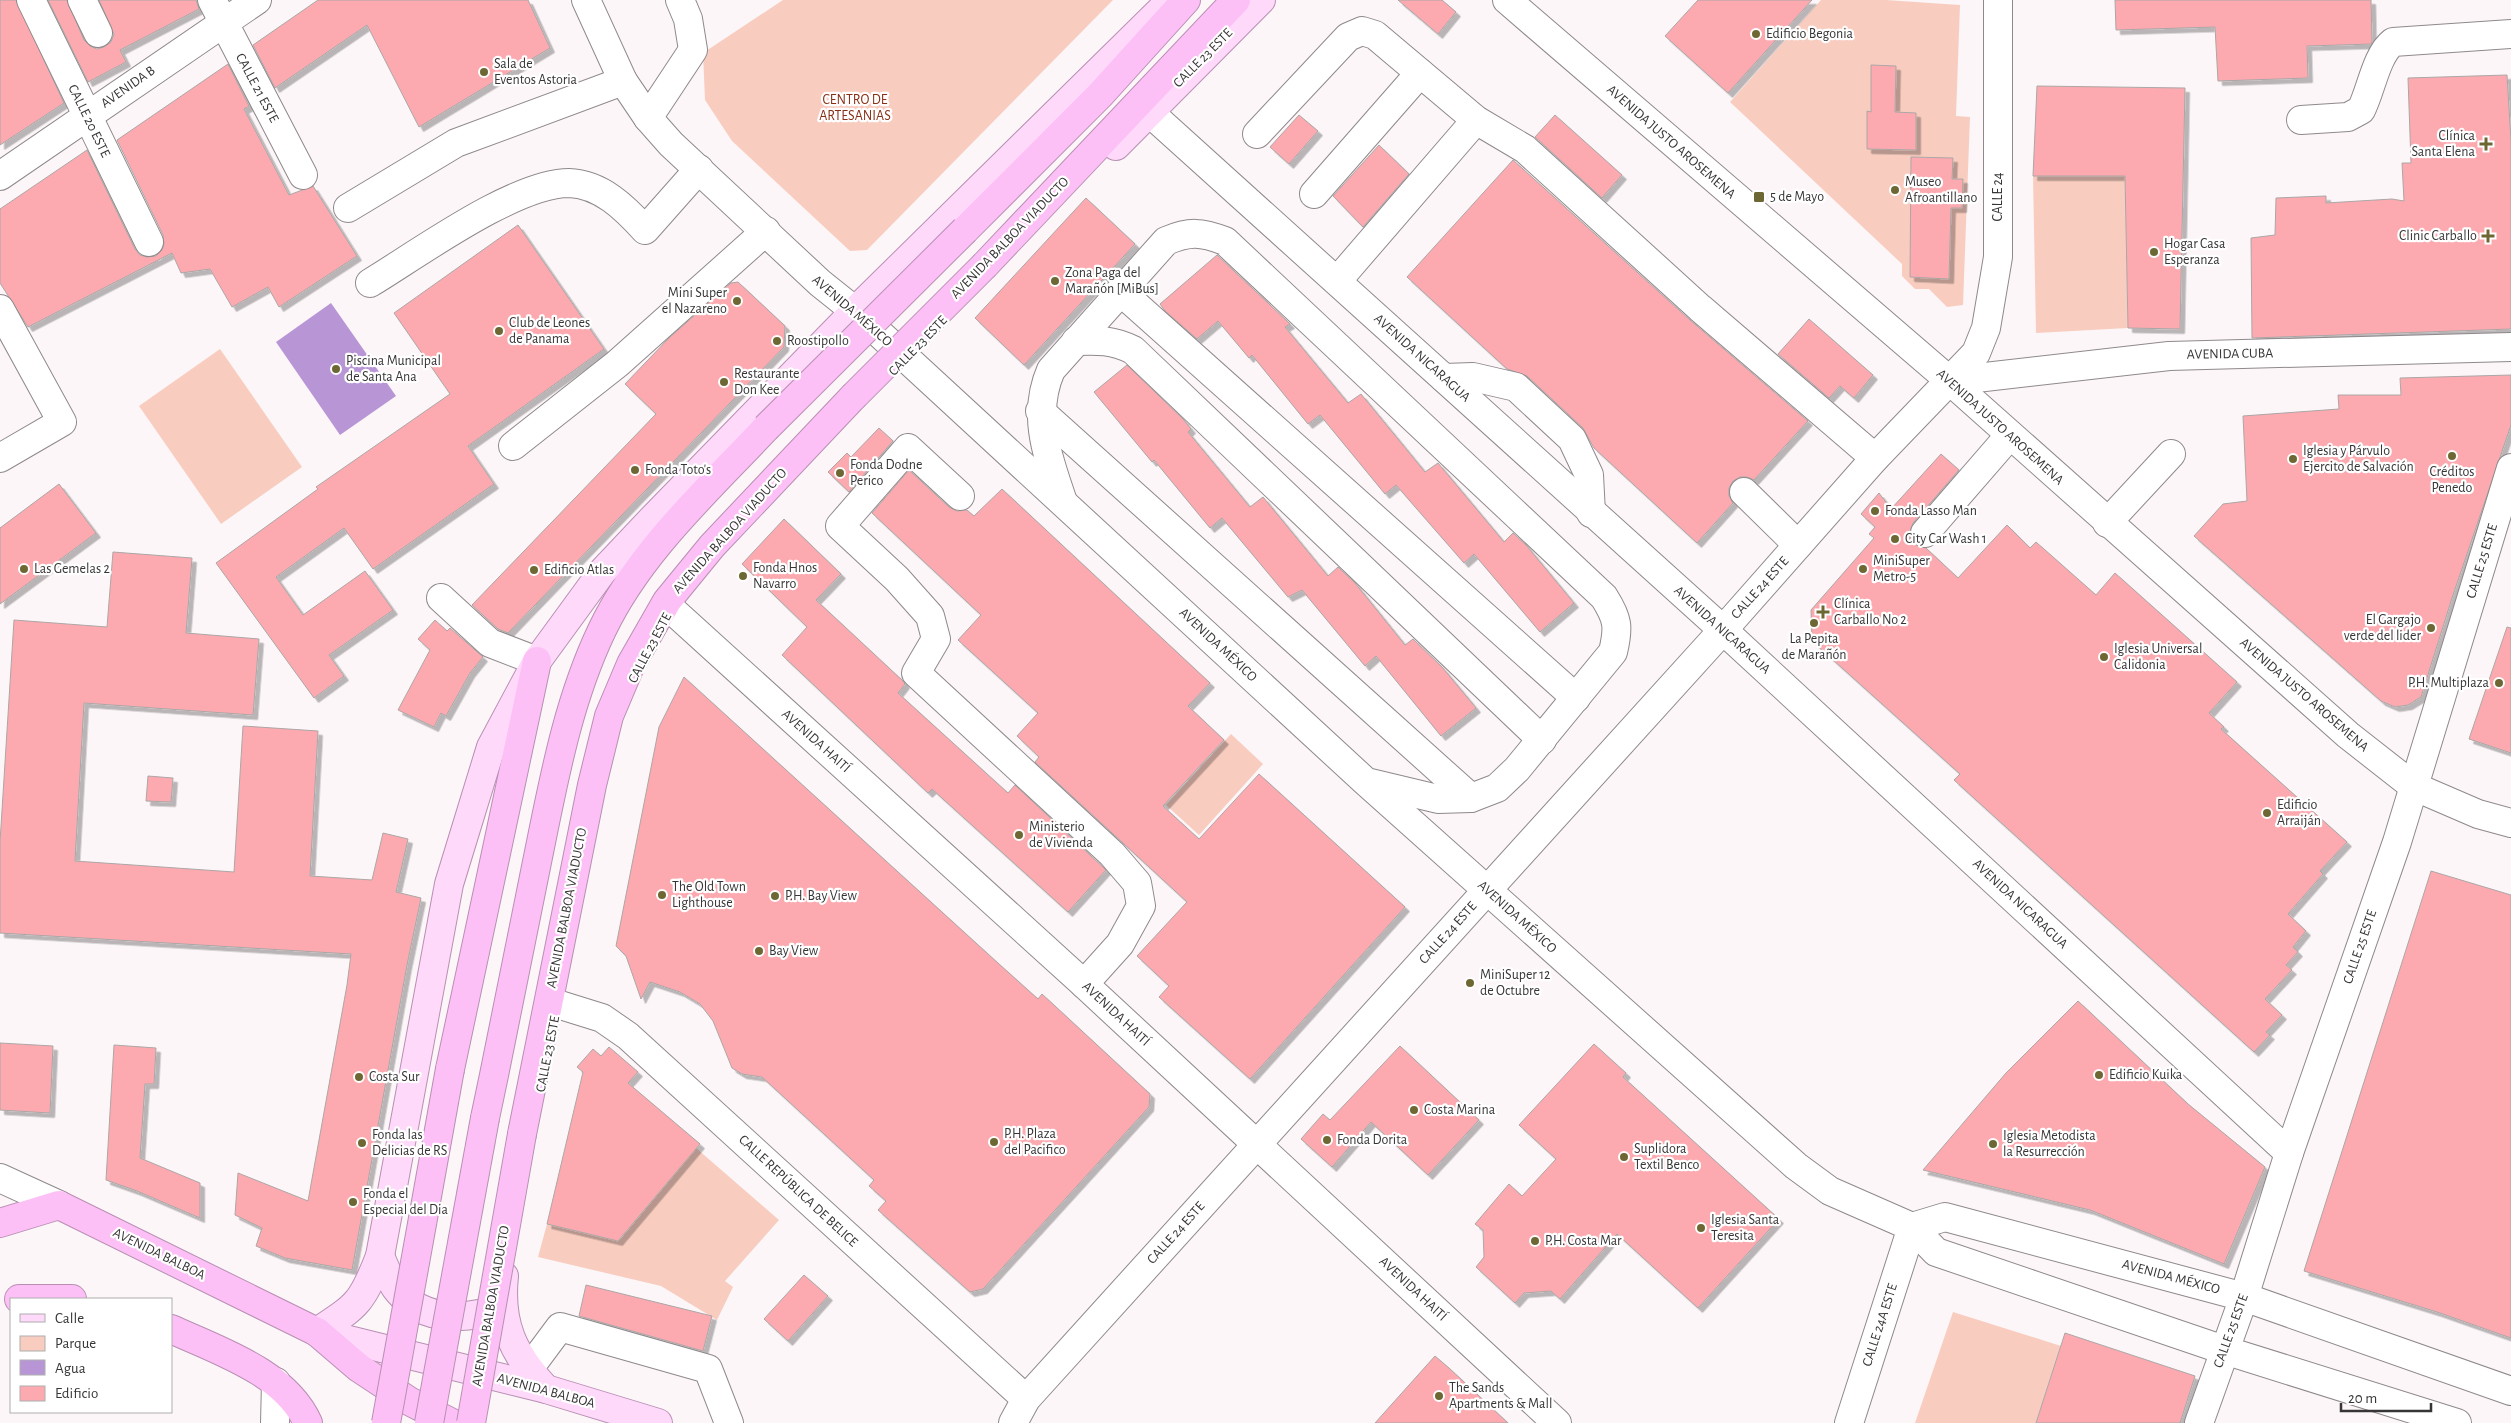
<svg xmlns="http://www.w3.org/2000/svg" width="2511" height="1423" viewBox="0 0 2511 1423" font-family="'Alegreya Sans',sans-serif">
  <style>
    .green { fill: #f8cdc0 }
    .water { fill: #b896d6 }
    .building { fill: #fcaab0; stroke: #aca6a6; filter: url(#shadow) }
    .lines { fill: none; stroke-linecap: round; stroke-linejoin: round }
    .minor-casing { stroke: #8f898b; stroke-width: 30 }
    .major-casing { stroke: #b88fb3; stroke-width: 30 }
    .highway-casing { stroke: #b88fb3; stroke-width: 30 }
    .minor { stroke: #fff; stroke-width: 28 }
    .major { stroke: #fed9fa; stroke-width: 28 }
    .highway { stroke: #fdc0f6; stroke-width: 28 }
    .highway-bridge-casing { stroke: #b88fb3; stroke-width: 30; stroke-linecap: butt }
    .highway-bridge { stroke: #fdc0f6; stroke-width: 28 }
    .poi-dot { fill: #6d6734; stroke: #fff; stroke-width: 2 }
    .labels { text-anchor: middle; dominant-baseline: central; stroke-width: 4.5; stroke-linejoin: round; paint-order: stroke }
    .poi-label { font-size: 14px; fill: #373536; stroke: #fff; text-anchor: start }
    .street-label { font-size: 14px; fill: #373536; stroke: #fff }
    .park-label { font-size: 14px; fill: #882f15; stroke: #fff }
  </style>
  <defs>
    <filter id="shadow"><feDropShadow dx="4.5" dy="4.5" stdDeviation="0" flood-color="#0004"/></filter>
  </defs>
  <rect width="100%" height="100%" fill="#fcf6f8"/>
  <g class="green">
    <path d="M783,0H1113L867,250L850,251L732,141L705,100L703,53Z"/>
    <path d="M1821,0H1886L1960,5L1956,116L1970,117L1963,305L1947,307L1929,289H1915L1902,276V264L1730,102Z"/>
    <path d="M2033,176H2125L2128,328L2036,333Z"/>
    <path d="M220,349L302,467L221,524L139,406Z"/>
    <path d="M1231,734L1263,764L1199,835L1166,805Z"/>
    <path d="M696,1148L779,1220L725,1281L733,1287L717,1320L661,1286L538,1257L547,1224L619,1241Z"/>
    <path d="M1953,1312L2061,1346L2036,1423H1915Z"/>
  </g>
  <path class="water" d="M331,303L396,396L340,435L276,342Z"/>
  <g class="building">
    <path d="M0,0H16L64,103L0,145Z"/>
    <path d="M48,0H67L84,40L90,46L97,49L104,47L111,42L114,34L99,0H196L199,9L120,50L126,62L88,82Z"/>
    <path d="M318,0H528L550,48L419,127L367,25L275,88L253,45Z"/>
    <path d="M1398,0H1442L1456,12L1438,34Z"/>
    <path d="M1698,0H1812L1728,93L1665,36Z"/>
    <path d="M2115,0H2371L2372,42L2371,44L2307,46L2308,78L2218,81L2215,27L2116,30Z"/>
    <path d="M228,64L249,106L244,109L289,195L313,186L357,256L279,307L268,287L232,307L210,269L181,273L172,253L28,327L0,283V209L87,150L135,249L140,255L147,257L156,256L162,250L164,244L163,235L117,140Z"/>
    <path d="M1871,65L1896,66L1895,112L1916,113V150L1867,149V111L1871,112Z"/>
    <path d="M2507,75L2511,141V329L2252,338L2251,238L2275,235L2276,198L2326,196V203L2392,199L2404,201L2402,163H2411L2408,78Z"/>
    <path d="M2037,86L2185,88L2180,329L2128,328L2125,176H2033Z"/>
    <path d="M1299,115L1318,131L1289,164L1270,147Z"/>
    <path d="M1555,115L1622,175L1602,198L1535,137Z"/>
    <path d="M1379,145L1409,174L1363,227L1333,196Z"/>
    <path d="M1911,157L1953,158L1952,179H1963L1962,208H1951L1949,279L1910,277Z"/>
    <path d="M1513,160L1690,320L1808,421L1754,480L1747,477H1740L1733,481L1729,488V496L1733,503L1697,543L1594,448L1583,428L1527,376L1507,369L1407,277Z"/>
    <path d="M1086,198L1135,244L1024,365L975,318Z"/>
    <path d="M518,225L604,349L468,446L494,484L373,569L344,528L276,577L303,615L365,571L393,610L329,655L344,676L314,698L216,563L318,489L316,487L450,394L394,313Z"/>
    <path d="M1217,255L1287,321L1290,324L1285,327L1348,403L1361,394L1425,472L1438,463L1504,542L1513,533L1526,545L1574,603L1540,632L1474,554L1464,563L1396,485L1385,494L1320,415L1308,424L1252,355L1249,358L1218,321L1197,339L1165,311L1160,304Z"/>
    <path d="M738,282L785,326L784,347L508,633L498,629L472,605L656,414L625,384L669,338L731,283Z"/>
    <path d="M1809,319L1873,375L1854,398L1840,386L1829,398L1778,354Z"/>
    <path d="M1127,365L1183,419L1191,429L1188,432L1250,507L1263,497L1328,576L1338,567L1355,583L1405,645L1413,639L1442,667L1476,708L1441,736L1376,656L1365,666L1302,590L1288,597L1222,518L1210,528L1154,460L1152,462L1094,392Z"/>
    <path d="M2511,375V425L2452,598L2421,697L2408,705L2395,707L2381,701L2194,536L2223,504L2247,501L2243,416L2339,409L2338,395H2401L2400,378Z"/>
    <path d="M879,428L893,441L849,492L828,472L847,453L851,457Z"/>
    <path d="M1941,454L1959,470L1913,523L1910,531V539L1914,544L1926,548L1958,578L2007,525L2030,548L2036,542L2096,595L2115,573L2237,682L2209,713L2224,727L2221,729L2347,842L2320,871L2323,874L2288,914L2306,931L2293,947L2298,952L2286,965L2292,970L2265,999L2282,1015L2266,1032L2270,1035L2254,1052L1954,780L1960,774L1812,641L1811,610L1874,538L1869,534L1875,527L1861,514L1879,493L1891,509Z"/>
    <path d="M909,470L949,507L957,511L967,510L974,516L1002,489L1210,683L1188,706L1224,740L1163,806L1199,839L1259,774L1405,907L1250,1079L1159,997L1169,986L1137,956L1187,902L1035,762L1039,757L1017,736L1038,713L958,640L981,615L872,513Z"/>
    <path d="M59,484L96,533L0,604V528Z"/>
    <path d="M784,519L841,574L816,600L903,681L905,684L898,693L1008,793L1015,785L1106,870L1068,912L932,789L928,793L782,655L807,627L742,564Z"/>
    <path d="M113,552L192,558L186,633L259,639L253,715L84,703L75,861L234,872L243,726L318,731L310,876L372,880L383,833L408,839L396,892L421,898L407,965L352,1270L285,1258L256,1246L262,1228L235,1215L238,1173L308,1201L347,985L351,954L0,933V842L14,620L107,627Z"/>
    <path d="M435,620L447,631L450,628L483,657L470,673L446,716L441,713L434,727L398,710L430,650L418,639Z"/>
    <path d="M2507,627L2511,628V753L2469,739Z"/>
    <path d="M684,677L999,964L1038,999L1042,994L1150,1094L1149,1107L983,1289L970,1292L878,1210L886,1201L869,1186L874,1180L762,1077L742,1074L732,1068L713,1021L700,1004L680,992L650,982L641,999L626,956L616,946L659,727Z"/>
    <path d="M148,776L173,778L171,802L146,801Z"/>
    <path d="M2431,871L2511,895V1338L2437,1312L2304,1271Z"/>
    <path d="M2078,1001L2188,1104L2265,1167L2224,1264L2090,1210L1923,1170L2006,1073Z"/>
    <path d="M0,1043L53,1046L50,1113L0,1110Z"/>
    <path d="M1594,1044L1626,1073L1623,1077L1779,1219L1698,1308L1617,1234L1560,1299L1551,1291L1524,1293L1515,1303L1476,1267L1484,1257L1483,1230L1475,1224L1509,1184L1522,1196L1556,1159L1519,1125Z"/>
    <path d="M114,1045L156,1048L154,1084H145L140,1158L200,1183V1218L137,1191L106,1180Z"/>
    <path d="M1400,1046L1479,1120L1428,1175L1371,1122L1332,1167L1301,1139L1323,1114L1330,1120Z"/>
    <path d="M609,1047L638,1072L628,1083L700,1144L618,1241L547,1224L583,1072L577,1067L593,1049L601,1056Z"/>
    <path d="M804,1275L828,1296L788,1341L764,1319Z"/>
    <path d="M586,1285L712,1316L703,1351L579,1316Z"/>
    <path d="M2065,1333L2195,1376L2180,1423H2036Z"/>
    <path d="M1435,1356L1449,1368L1508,1423H1375Z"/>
  </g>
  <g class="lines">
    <g class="minor-casing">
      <g id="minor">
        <path d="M31,0L149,242"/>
        <path d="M82,0L98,33"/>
        <path d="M212,0L303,175"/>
        <path d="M586,0L623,81L648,118L671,144L820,283L855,311L1366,782L1796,1166L1830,1191L1912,1227L1936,1252L2224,1350L2457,1423"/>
        <path d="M1507,0L1950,381L2348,735L2413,786L2478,814L2511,823"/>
        <path d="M1149,112L1723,630L2289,1153"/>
        <path d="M648,118L693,50L688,19L680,0"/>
        <path d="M2301,120L2348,117L2361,110C2371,91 2376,55 2393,42L2511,34"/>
        <path d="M1257,134L1348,37L1362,31L1375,35L1476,120L1525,149L1700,308L1875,458"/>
        <path d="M0,176L257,0"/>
        <path d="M1314,194L1420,73"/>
        <path d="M348,208L456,143L623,81"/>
        <path d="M1337,281L1476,120"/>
        <path d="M370,283C418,254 515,183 569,183C601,184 625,208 645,230L699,169"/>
        <path d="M1120,291L1576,698"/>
        <path d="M0,309L62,422L0,458"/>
        <path d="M1076,341C1098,340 1113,340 1133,350L1542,740"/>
        <path d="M1444,378L1473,377L1516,387L1572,439L1589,475L1591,513"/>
        <path d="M1950,381L2169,356L2511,347"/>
        <path d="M1040,411L1471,798"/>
        <path d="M513,446L617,364L766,231"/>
        <path d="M1744,492L1798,545"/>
        <path d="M960,496L908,448L840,526L897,579L930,616L936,639L916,673L1112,854L1137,883L1141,906L1120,944L1084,984"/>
        <path d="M1063,502C1048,457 1031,416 1051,370L1166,241C1190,231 1201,232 1225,241L1604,597C1618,619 1619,627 1613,652L1517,769L1497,788L1471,798L1438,799L1371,783"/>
        <path d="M2107,523L2171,454"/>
        <path d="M1925,533L2010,435"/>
        <path d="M441,598L490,643L537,661"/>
        <path d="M671,609L1084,984L1557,1423"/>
        <path d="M557,1004L602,1018L628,1036L1026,1399"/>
        <path d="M0,1178L59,1205"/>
        <path d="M1912,1227L1945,1217L2244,1297L2511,1391"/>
        <path d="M528,1370L560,1327L708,1369L729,1423"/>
        <path d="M275,1423L276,1382"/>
        <path d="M1013,1423L1026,1399L1723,630L1875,458L1976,353L1986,328L1998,257V0"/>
        <path d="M1849,1423L1912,1227"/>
        <path d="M2199,1423L2244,1297L2289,1153L2397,842L2511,468"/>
      </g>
    </g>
    <g class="major-casing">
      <g id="major">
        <path d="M1116,146L1261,0"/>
        <path d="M380,1256C385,1267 390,1282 398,1291C425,1323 469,1320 503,1307"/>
        <path d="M504,1276C499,1324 513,1354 546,1389"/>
        <path d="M317,1332C358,1305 362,1303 380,1256L449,884L491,747L537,661L602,572L655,516L855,311L1163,8"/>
        <path d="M317,1332L546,1389L658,1423"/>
      </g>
    </g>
    <g class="highway-casing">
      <g id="highway">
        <path d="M965,230L1100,95L1186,0"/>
        <path d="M985,265L1236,0"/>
        <path d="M450,1069L537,661"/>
        <path d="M485,1118C503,1033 520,948 537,862C553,784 567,703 602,630C639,552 708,490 766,428"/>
        <path d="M522,1134L592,785L609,716L631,664L667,601L712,546L853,397"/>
        <path d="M0,1223L59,1205L317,1332L359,1368L409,1401L452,1423"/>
        <path d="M19,1299H72"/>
        <path d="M171,1329C219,1351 285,1372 308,1423"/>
      </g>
    </g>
    <use href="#minor" class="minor"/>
    <use href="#major" class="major"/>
    <use href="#highway" class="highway"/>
    <g class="highway-bridge-casing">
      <g id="highway-bridge">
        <path d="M853,397L985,265"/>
        <path d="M766,428L965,230"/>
        <path d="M386,1423L450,1069"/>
        <path d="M429,1423L485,1118"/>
        <path d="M471,1423L522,1134"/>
      </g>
    </g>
    <use href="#highway-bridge" class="highway-bridge"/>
  </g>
  <g class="poi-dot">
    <circle cx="1756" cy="34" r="5"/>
    <circle cx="484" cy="72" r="5"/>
    <path d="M2483.5 136.5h5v5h5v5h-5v5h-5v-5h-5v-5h5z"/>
    <circle cx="1895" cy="190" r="5"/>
    <rect x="1753" y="191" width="12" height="12" rx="2.5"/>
    <path d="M2485.5 228.5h5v5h5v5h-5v5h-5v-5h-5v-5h5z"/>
    <circle cx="2154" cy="252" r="5"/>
    <circle cx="1055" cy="281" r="5"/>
    <circle cx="737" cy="301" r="5"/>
    <circle cx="499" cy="331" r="5"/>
    <circle cx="777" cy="341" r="5"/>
    <circle cx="336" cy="369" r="5"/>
    <circle cx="724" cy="382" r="5"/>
    <circle cx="2452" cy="456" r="5"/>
    <circle cx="2293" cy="459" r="5"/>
    <circle cx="635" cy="470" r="5"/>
    <circle cx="840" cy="473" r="5"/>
    <circle cx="1875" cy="511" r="5"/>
    <circle cx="1895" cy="539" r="5"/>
    <circle cx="24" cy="569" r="5"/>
    <circle cx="1863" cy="569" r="5"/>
    <circle cx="534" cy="570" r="5"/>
    <circle cx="743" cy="576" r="5"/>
    <path d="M1820.5 604.5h5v5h5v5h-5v5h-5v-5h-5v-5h5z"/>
    <circle cx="1814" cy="623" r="5"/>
    <circle cx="2431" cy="628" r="5"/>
    <circle cx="2104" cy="657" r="5"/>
    <circle cx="2499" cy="683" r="5"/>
    <circle cx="2267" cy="813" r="5"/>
    <circle cx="1019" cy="835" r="5"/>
    <circle cx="662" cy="895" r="5"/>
    <circle cx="775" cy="896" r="5"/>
    <circle cx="759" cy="951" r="5"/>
    <circle cx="1470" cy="983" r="5"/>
    <circle cx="2099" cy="1075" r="5"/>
    <circle cx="359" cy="1077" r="5"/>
    <circle cx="1414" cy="1110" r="5"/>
    <circle cx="1327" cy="1140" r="5"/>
    <circle cx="994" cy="1142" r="5"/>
    <circle cx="362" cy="1143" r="5"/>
    <circle cx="1993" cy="1144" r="5"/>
    <circle cx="1624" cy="1157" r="5"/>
    <circle cx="353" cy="1202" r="5"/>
    <circle cx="1701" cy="1228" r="5"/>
    <circle cx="1535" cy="1241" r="5"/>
    <circle cx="1439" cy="1396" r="5"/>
  </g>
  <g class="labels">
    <g class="poi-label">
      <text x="1766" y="34">Edificio Begonia</text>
      <text x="494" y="64">Sala de<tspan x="494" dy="16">Eventos Astoria</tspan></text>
      <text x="2475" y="136" text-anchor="end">Clínica<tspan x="2475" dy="16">Santa Elena</tspan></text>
      <text x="1905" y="182">Museo<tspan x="1905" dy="16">Afroantillano</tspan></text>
      <text x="1770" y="197">5 de Mayo</text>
      <text x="2477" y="236" text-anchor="end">Clinic Carballo</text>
      <text x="2164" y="244">Hogar Casa<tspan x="2164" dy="16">Esperanza</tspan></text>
      <text x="1065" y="273">Zona Paga del<tspan x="1065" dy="16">Marañón [MiBus]</tspan></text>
      <text x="727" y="293" text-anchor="end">Mini Super<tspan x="727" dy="16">el Nazareno</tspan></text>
      <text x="509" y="323">Club de Leones<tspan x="509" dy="16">de Panama</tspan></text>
      <text x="787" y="341">Roostipollo</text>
      <text x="346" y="361">Piscina Municipal<tspan x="346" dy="16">de Santa Ana</tspan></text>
      <text x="734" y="374">Restaurante<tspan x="734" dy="16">Don Kee</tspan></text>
      <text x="2303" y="451">Iglesia y Párvulo<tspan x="2303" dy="16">Ejercito de Salvación</tspan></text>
      <text x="850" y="465">Fonda Dodne<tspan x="850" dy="16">Perico</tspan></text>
      <text x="645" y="470">Fonda Toto's</text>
      <text x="2452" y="472" text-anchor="middle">Créditos<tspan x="2452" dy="16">Penedo</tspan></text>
      <text x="1885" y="511">Fonda Lasso Man</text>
      <text x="1905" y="539">City Car Wash 1</text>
      <text x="1873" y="561">MiniSuper<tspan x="1873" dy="16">Metro-5</tspan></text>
      <text x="753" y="568">Fonda Hnos<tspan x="753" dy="16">Navarro</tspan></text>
      <text x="34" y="569">Las Gemelas 2</text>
      <text x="544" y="570">Edificio Atlas</text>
      <text x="1834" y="604">Clínica<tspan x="1834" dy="16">Carballo No 2</tspan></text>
      <text x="2421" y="620" text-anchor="end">El Gargajo<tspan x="2421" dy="16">verde del lider</tspan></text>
      <text x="1814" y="639" text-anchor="middle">La Pepita<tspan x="1814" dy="16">de Marañón</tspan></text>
      <text x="2114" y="649">Iglesia Universal<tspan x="2114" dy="16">Calidonia</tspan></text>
      <text x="2489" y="683" text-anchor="end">P.H. Multiplaza</text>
      <text x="2277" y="805">Edificio<tspan x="2277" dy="16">Arraiján</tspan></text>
      <text x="1029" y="827">Ministerio<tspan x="1029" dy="16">de Vivienda</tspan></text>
      <text x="672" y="887">The Old Town<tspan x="672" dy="16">Lighthouse</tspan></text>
      <text x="785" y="896">P.H. Bay View</text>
      <text x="769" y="951">Bay View</text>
      <text x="1480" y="975">MiniSuper 12<tspan x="1480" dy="16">de Octubre</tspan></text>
      <text x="2109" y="1075">Edificio Kuika</text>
      <text x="369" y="1077">Costa Sur</text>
      <text x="1424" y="1110">Costa Marina</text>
      <text x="1004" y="1134">P.H. Plaza<tspan x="1004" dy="16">del Pacifico</tspan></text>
      <text x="372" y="1135">Fonda las<tspan x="372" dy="16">Delicias de RS</tspan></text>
      <text x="2003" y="1136">Iglesia Metodista<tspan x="2003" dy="16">la Resurrección</tspan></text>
      <text x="1337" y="1140">Fonda Dorita</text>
      <text x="1634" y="1149">Suplidora<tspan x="1634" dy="16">Textil Benco</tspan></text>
      <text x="363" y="1194">Fonda el<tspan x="363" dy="16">Especial del Dia</tspan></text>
      <text x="1711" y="1220">Iglesia Santa<tspan x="1711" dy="16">Teresita</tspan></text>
      <text x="1545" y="1241">P.H. Costa Mar</text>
      <text x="1449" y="1388">The Sands<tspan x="1449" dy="16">Apartments &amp; Mall</tspan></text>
    </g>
    <g class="street-label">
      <text transform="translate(1203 58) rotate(-45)">CALLE 23 ESTE</text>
      <text transform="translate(128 87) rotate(-35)">AVENIDA B</text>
      <text transform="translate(257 88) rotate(62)">CALLE 21 ESTE</text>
      <text transform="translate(89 121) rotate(64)">CALLE 20 ESTE</text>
      <text transform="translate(1671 142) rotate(41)">AVENIDA JUSTO AROSEMENA</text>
      <text transform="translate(1998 197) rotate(-90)">CALLE 24</text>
      <text transform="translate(1010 238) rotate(-46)">AVENIDA BALBOA VIADUCTO</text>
      <text transform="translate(852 311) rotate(41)">AVENIDA MÉXICO</text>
      <text transform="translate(918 346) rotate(-46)">CALLE 23 ESTE</text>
      <text transform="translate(2230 354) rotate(-1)">AVENIDA CUBA</text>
      <text transform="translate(1422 358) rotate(42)">AVENIDA NICARAGUA</text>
      <text transform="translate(2000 427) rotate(42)">AVENIDA JUSTO AROSEMENA</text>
      <text transform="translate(730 531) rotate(-48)">AVENIDA BALBOA VIADUCTO</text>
      <text transform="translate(2482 561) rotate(-73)">CALLE 25 ESTE</text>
      <text transform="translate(1760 588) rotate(-48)">CALLE 24 ESTE</text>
      <text transform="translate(1722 630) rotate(42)">AVENIDA NICARAGUA</text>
      <text transform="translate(1218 645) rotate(43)">AVENIDA MÉXICO</text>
      <text transform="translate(650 648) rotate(-62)">CALLE 23 ESTE</text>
      <text transform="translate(2304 695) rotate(41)">AVENIDA JUSTO AROSEMENA</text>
      <text transform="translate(816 741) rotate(42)">AVENIDA HAITÍ</text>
      <text transform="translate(2020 904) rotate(43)">AVENIDA NICARAGUA</text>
      <text transform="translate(567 908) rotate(-79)">AVENIDA BALBOA VIADUCTO</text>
      <text transform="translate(1517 917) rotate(42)">AVENIDA MÉXICO</text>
      <text transform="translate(1448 933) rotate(-48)">CALLE 24 ESTE</text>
      <text transform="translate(2360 947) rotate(-71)">CALLE 25 ESTE</text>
      <text transform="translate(1116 1014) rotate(43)">AVENIDA HAITÍ</text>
      <text transform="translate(548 1054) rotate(-79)">CALLE 23 ESTE</text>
      <text transform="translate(798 1191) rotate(43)">CALLE REPÚBLICA DE BELICE</text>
      <text transform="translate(1176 1233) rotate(-48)">CALLE 24 ESTE</text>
      <text transform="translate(159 1254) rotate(26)">AVENIDA BALBOA</text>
      <text transform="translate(2171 1277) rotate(15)">AVENIDA MÉXICO</text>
      <text transform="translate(1413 1289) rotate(43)">AVENIDA HAITÍ</text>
      <text transform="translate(491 1306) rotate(-80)">AVENIDA BALBOA VIADUCTO</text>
      <text transform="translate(1880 1325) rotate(-72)">CALLE 24A ESTE</text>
      <text transform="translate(2231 1331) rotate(-70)">CALLE 25 ESTE</text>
      <text transform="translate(546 1391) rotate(15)">AVENIDA BALBOA</text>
    </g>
    <g class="park-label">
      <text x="855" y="100">CENTRO DE<tspan x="855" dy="16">ARTESANIAS</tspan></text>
    </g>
  </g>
  <rect x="10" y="1298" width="162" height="115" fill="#ffffff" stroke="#afaeaf"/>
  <rect x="20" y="1314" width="25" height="8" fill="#fed9fa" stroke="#afaeaf"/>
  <text x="55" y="1323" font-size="15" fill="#373536">Calle</text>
  <rect x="20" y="1336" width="25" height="15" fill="#f8cdc0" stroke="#afaeaf"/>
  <text x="55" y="1348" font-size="15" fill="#373536">Parque</text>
  <rect x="20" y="1360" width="25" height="15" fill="#b896d6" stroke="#afaeaf"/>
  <text x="55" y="1373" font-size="15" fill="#373536">Agua</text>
  <rect x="20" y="1386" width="25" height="15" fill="#fcaab0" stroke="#afaeaf"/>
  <text x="55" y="1398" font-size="15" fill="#373536">Edificio</text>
  <path d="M2341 1403v8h90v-8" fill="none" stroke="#373536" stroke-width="2.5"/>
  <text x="2348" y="1403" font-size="15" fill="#373536" stroke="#ffffff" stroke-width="4" paint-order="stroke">20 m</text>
</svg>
